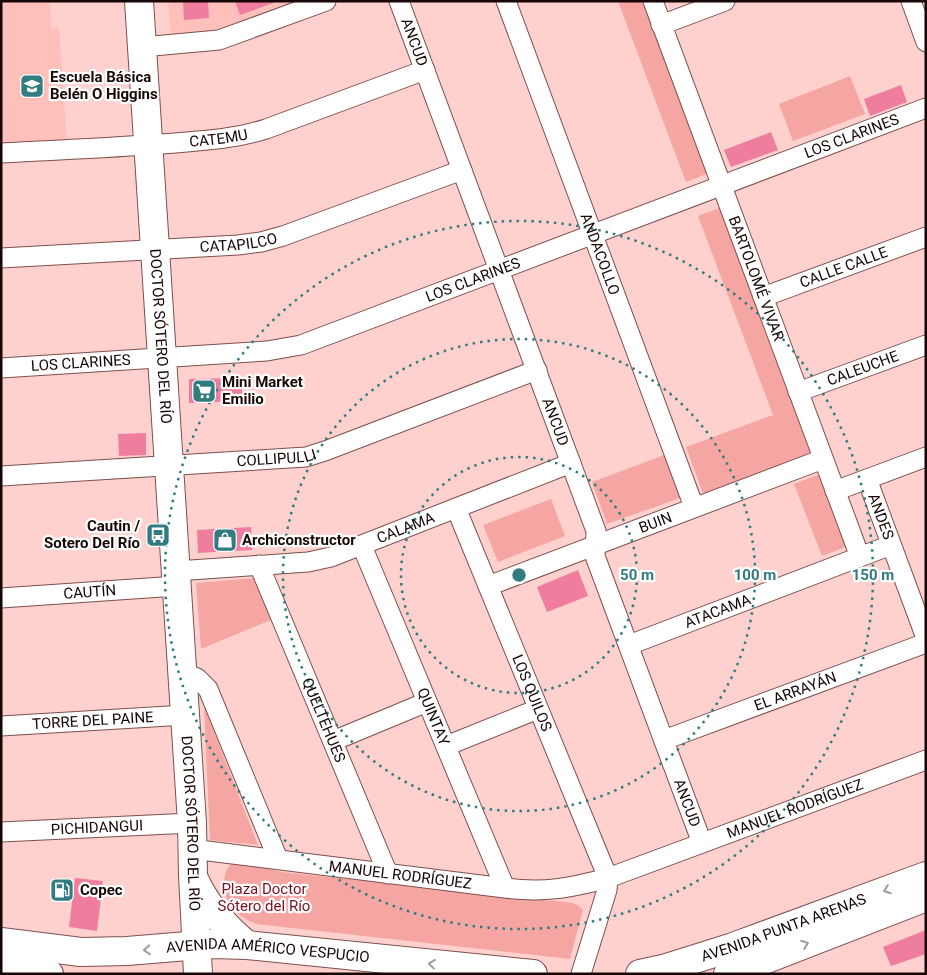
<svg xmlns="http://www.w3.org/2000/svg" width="927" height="975" viewBox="0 0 927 975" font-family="Roboto,sans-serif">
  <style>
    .built { fill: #ffbfbb }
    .green { fill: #f5a6a2 }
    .building { fill: #ef7d9e }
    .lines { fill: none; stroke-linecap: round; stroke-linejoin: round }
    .minor-casing { stroke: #7e4f4d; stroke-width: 21 }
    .secondary-casing { stroke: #7e4f4d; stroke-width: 30 }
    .motorway-casing { stroke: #7e4f4d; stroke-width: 30 }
    .minor { stroke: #fff; stroke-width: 19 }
    .secondary { stroke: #fff; stroke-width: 28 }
    .motorway { stroke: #fff; stroke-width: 28 }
    .oneway { stroke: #a29b9b }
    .ring { fill: none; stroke: #327b81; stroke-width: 2.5; stroke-dasharray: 2.5 5 }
    .labels { text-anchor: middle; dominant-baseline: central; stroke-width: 4.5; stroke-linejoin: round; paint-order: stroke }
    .street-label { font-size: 15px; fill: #170605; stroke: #fff }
    .poi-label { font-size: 15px; font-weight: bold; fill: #170605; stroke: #fff; text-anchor: start }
    .park-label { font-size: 15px; fill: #7a101b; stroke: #fff }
    .centre { fill: #327b81; stroke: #fff; stroke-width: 2.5 }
    .ring-label { font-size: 15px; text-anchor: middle; font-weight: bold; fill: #327b81; stroke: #fff; stroke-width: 4.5; stroke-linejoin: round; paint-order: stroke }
  </style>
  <rect width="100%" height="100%" fill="#ffd1ce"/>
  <g class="built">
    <path d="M9,1H50L51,29L59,27L67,144L1,146V5Z"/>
    <path d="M168,1H301L219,32L171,35Z"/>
  </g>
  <g class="green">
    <path d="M618,1H644L709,173L686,182Z"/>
    <path d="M850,76L865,114L793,141L779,104Z"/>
    <path d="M722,207L815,455L704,496L686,447L773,415L698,216Z"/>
    <path d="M667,454L683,497L607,524L592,482Z"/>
    <path d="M820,474L848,546L822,556L794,484Z"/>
    <path d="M551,499L565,536L498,562L483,525Z"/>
    <path d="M256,578L273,619L201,649L196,583Z"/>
    <path d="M204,706L258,845L210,840Z"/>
    <path d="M232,863L247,864L282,872L573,903L579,906L583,910L570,959L256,924C237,916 222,903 224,880C225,874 227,867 232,863Z"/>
  </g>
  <g class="building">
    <path d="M183,1H208L209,18L184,20Z"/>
    <path d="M235,1H273V3L240,15Z"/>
    <path d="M901,85L907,102L870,116L864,99Z"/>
    <path d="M771,132L778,150L731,167L724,150Z"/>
    <path d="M242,378V401L189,403V379Z"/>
    <path d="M146,433V455L119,456L118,434Z"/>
    <path d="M251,527L252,550L198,553L197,530Z"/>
    <path d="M578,570L588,596L547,612L537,587Z"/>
    <path d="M75,878L103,881L97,931L69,927Z"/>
    <path d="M926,930V954L891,966L883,947Z"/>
  </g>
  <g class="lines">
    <g class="minor-casing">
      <g id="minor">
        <path id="s1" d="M399,1L596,531L595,556L702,843"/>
        <path id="s2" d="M506,1L694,507"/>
        <path id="s3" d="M653,1L860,557"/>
        <path d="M911,1L926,42"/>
        <path d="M661,25L725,1"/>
        <path d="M142,47L219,40L326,1"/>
        <path id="s4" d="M1,153C54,150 108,148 161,144C197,141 232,140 266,129L425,70"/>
        <path id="s5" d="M1,258L238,245L261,242L283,236L462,170"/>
        <path id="s6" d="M763,297L926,237"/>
        <path id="s7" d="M1,368L267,351L301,345L926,108"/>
        <path id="s8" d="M798,392L926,345"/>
        <path id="s9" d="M1,476L306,457L325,451L537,370"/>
        <path id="s10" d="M867,479L926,638"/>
        <path d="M835,491L926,457"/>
        <path id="s11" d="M456,508L608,878L607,890L581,974"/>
        <path id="s12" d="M362,546L505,888"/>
        <path id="s13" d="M259,565L388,874"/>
        <path id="s14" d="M176,571L308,562L331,557L571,463"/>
        <path id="s15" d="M488,586L823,459"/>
        <path id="s16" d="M1,598L177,586"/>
        <path id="s17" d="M629,645L891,545"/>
        <path d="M182,672L197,678L208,689L278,859"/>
        <path id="s18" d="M1,726L186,715"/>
        <path id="s19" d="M664,740L926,643"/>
        <path d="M333,741L427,702"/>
        <path d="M446,746L538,709"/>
        <path id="s20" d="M1,832L192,823"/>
        <path id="s21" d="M192,849L505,888C545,893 570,888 608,878L926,760"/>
      </g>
    </g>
    <g class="secondary-casing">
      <g id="secondary">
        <path id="s22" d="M139,1L192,823L193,875L198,974"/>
        <path d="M195,881C207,907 225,927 247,945"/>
        <path id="s23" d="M1,942L81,952L127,951L212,944L247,945L533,974"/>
        <path id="s24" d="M640,974L663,969L733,947L926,876"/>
        <path d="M728,974L926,897"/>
      </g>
    </g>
    <g class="motorway-casing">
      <path id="motorway" d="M1,969L49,974"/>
    </g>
    <use href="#minor" class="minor"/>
    <use href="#secondary" class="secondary"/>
    <use href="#motorway" class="motorway"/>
  </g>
  <defs><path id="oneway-chevron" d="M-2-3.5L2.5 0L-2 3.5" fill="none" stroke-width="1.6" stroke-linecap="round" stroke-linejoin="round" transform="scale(1.25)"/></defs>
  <g class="oneway">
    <use href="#oneway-chevron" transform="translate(887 890) rotate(160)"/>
    <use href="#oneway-chevron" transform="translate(805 944) rotate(-21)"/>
    <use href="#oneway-chevron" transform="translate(147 950) rotate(175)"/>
    <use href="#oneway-chevron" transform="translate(432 964) rotate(-174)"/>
  </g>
  <g class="ring">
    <circle cx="519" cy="575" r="118"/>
    <circle cx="519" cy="575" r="236"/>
    <circle cx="519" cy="575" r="354"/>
  </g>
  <defs>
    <g id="school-square" transform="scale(1.25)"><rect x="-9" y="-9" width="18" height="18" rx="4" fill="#327b81" stroke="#fff"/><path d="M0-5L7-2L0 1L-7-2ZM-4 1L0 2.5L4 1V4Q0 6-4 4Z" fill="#fff"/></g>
    <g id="supermarket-square" transform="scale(1.25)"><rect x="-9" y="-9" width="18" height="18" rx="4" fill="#327b81" stroke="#fff"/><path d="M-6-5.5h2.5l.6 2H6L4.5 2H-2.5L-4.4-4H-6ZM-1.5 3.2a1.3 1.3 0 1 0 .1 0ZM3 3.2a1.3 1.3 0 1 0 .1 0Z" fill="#fff"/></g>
    <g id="bus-square" transform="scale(1.25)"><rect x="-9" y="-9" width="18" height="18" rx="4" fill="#327b81" stroke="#fff"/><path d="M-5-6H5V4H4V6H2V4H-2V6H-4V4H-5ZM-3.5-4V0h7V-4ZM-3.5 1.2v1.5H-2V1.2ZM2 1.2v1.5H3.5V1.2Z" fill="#fff"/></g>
    <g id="shop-square" transform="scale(1.25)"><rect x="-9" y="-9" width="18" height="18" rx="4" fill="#327b81" stroke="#fff"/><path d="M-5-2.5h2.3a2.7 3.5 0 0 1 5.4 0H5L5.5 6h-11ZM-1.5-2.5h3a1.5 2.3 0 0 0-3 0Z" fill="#fff"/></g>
    <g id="fuel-square" transform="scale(1.25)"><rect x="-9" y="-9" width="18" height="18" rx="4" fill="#327b81" stroke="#fff"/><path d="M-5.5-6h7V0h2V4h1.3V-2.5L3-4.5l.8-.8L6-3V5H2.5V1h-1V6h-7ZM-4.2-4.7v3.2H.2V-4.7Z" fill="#fff"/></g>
  </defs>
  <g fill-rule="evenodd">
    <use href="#school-square" x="32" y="86"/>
    <use href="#supermarket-square" x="204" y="391"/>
    <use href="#bus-square" x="158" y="535"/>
    <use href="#shop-square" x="225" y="540"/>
    <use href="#fuel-square" x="62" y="890"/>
  </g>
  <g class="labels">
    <g class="street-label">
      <text stroke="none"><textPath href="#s1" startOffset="44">ANCUD</textPath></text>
      <text stroke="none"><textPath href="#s7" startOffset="890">LOS CLARINES</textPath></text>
      <text stroke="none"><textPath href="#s4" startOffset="218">CATEMU</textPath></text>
      <text stroke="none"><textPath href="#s5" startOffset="238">CATAPILCO</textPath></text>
      <text stroke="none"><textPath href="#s2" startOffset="270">ANDACOLLO</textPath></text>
      <text stroke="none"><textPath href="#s6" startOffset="86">CALLE CALLE</textPath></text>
      <text stroke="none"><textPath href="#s7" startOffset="485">LOS CLARINES</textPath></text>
      <text stroke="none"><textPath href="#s3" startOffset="296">BARTOLOMÉ VIVAR</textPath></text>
      <text stroke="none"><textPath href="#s22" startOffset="336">DOCTOR SÓTERO DEL RÍO</textPath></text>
      <text stroke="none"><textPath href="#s7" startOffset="80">LOS CLARINES</textPath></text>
      <text stroke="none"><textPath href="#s8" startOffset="69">CALEUCHE</textPath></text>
      <text stroke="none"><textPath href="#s1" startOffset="449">ANCUD</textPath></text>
      <text stroke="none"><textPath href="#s9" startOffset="276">COLLIPULLI</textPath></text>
      <text stroke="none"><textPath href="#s10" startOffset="40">ANDES</textPath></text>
      <text stroke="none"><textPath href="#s15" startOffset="179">BUIN</textPath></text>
      <text stroke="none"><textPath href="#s14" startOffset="236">CALAMA</textPath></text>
      <text stroke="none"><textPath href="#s16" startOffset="89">CAUTÍN</textPath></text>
      <text stroke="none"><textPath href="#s17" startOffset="95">ATACAMA</textPath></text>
      <text stroke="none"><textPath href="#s19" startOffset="140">EL ARRAYÁN</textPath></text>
      <text stroke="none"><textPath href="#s11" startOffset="200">LOS QUILOS</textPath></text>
      <text stroke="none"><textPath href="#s12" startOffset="185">QUINTAY</textPath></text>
      <text stroke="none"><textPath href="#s13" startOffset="168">QUELTEHUES</textPath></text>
      <text stroke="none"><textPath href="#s18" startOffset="92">TORRE DEL PAINE</textPath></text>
      <text stroke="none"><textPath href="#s1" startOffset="854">ANCUD</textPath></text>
      <text stroke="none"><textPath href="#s21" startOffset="619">MANUEL RODRÍGUEZ</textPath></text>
      <text stroke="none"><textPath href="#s22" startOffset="824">DOCTOR SÓTERO DEL RÍO</textPath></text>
      <text stroke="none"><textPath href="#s20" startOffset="96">PICHIDANGUI</textPath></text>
      <text stroke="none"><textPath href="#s21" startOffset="210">MANUEL RODRÍGUEZ</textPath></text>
      <text stroke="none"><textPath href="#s24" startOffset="151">AVENIDA PUNTA ARENAS</textPath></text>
      <text stroke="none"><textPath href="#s23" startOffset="268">AVENIDA AMÉRICO VESPUCIO</textPath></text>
    </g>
    <g class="poi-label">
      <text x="50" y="77">Escuela Básica<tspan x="50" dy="17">Belén O Higgins</tspan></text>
      <text x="222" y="382">Mini Market<tspan x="222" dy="17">Emilio</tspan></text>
      <text x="140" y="526" text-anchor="end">Cautin /<tspan x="140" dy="17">Sotero Del Río</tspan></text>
      <text x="242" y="540">Archiconstructor</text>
      <text x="80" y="890">Copec</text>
    </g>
    <g class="park-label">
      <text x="264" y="889">Plaza Doctor<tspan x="264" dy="17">Sótero del Río</tspan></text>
    </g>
  </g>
  <circle cx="519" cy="575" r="8" class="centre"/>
  <g class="ring-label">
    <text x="637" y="580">50 m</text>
    <text x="755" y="580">100 m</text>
    <text x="873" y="580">150 m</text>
  </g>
  <rect width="927" height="975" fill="none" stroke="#170605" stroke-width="5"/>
</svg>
